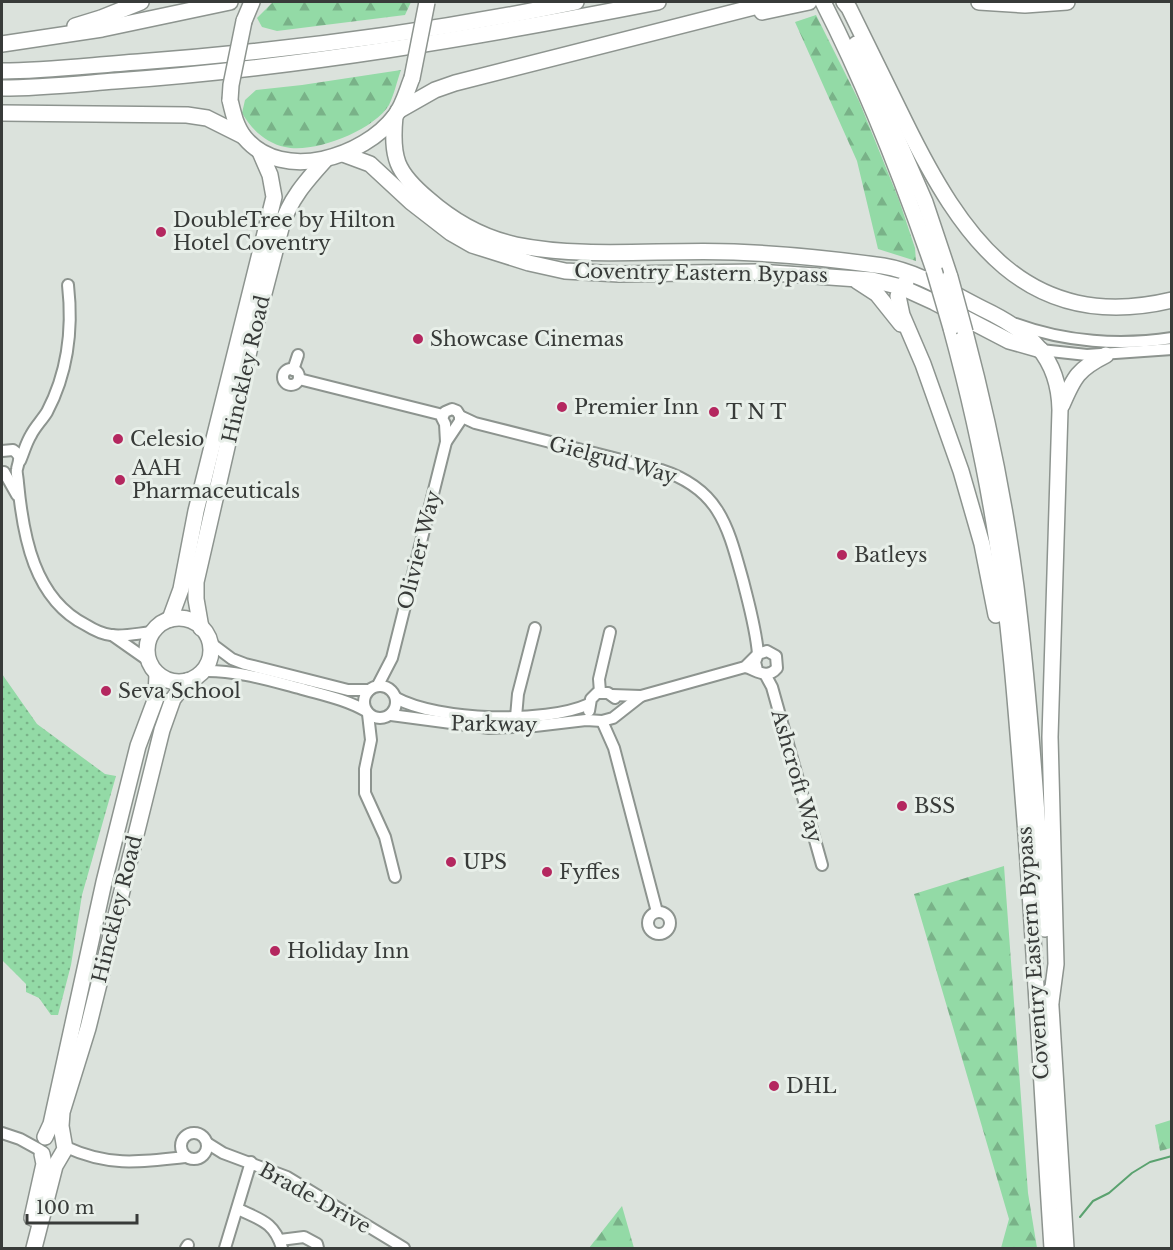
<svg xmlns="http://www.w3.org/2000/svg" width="1173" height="1250" viewBox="0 0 1173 1250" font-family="'Libre Baskerville',serif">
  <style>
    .grass { fill: url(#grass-dots) }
    .forest { fill: url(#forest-firs) }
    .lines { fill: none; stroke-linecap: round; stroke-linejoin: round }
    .stream { stroke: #5aa26f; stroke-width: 2 }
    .minor-casing { stroke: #8d948f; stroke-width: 14 }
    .highway-casing { stroke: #8d948f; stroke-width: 18 }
    .minor { stroke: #fff; stroke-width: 10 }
    .highway { stroke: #fff; stroke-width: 15 }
    .highway-bridge-casing { stroke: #8d948f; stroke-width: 18; stroke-linecap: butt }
    .highway-bridge { stroke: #fff; stroke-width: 15 }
    .poi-dot { fill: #b4275f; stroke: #e8efe9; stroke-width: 2 }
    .labels { text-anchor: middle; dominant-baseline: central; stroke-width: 6; stroke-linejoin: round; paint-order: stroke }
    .poi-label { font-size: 20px; fill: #383b39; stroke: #e8efe9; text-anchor: start }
    .street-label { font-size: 20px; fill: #383b39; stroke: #e8efe9 }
  </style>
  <defs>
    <pattern id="grass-dots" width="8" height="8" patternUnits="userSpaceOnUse" patternTransform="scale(1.5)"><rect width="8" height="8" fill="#93daa6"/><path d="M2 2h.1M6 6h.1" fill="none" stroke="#79b288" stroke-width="1.8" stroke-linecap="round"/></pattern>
    <pattern id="forest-firs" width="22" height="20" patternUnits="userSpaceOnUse" patternTransform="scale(1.5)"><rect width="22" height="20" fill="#93daa6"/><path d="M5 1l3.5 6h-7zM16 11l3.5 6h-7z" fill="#79b288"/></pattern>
  </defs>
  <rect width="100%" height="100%" fill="#dbe2dc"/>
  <path class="grass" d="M2,674L37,724L105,774L116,776L82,895L71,965L58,1015H51L39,998L26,992V984L2,960Z"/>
  <g class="forest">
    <path d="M273,2H411L405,15L277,31L262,27L257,18Z"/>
    <path d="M816,15L859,101L899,200L915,248L916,261L878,249L857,161L795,22Z"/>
    <path d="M401,70C397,81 394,95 389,105C373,131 313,154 285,147C266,143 251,129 242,113L245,100L256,90L302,85Z"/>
    <path d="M1004,866L1028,1193L1037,1248H1001L1009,1219L914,894Z"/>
    <path d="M1171,1120V1148L1160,1151L1155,1125Z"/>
    <path d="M622,1206L634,1248H589Z"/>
  </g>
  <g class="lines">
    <path class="stream" d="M1080,1217L1093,1201L1109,1193L1132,1173L1150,1162L1172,1156"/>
    <g class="minor-casing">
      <g id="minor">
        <path d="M1016,324C1065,342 1120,346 1172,338"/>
        <path d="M1041,350L1087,355L1172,349"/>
        <circle cx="291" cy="377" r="8"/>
        <path d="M293,370L298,355"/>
        <path d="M299,379L443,415"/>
        <path d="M446,442L445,424L442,418L445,412L452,409L457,411L460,416L475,423L661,470C720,489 728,527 743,581C749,605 756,629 758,654"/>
        <path d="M2,451L13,450C22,456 19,460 17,469C16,472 18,479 18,483C23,536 34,599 86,625C94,630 102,634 111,635C124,637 140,633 153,632"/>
        <path d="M20,461C24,452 26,443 31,435C35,427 42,420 47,412C68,372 73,329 68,285"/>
        <path d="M4,472L17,495"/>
        <path d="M112,635L149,661"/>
        <path d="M212,644L232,659L245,664L348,690H369"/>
        <path d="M745,667C757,670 767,680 777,668L776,656L767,651L758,654L755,662L757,670"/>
        <path d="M203,671C236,670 268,680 299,688C323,695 345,699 366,711"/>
        <path d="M765,674L772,687L822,865"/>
        <path d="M378,685L392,658L446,442L460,421V416"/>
        <circle cx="380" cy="702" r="16"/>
        <path d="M600,692L599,679L610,632"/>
        <path d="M612,695L641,696L745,667L756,656"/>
        <path d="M396,698C438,721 545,724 589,704"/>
        <path d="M589,711L591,699L597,693H608L615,698"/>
        <path d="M368,714L371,740L365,769V793L385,837L395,877"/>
        <path d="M391,715L489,728L535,726L586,720L602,721L613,718L641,696"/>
        <path d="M516,717L518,694L535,628"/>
        <path d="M602,721L614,748L657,912"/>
        <circle cx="659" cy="923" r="11"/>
        <path d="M2,1133L20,1139L40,1150"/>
        <circle cx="194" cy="1146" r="13"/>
        <path d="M207,1143L223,1153L287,1177L404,1248"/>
        <path d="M66,1147C109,1167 141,1162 186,1157"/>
        <path d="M238,1209C261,1220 274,1222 282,1248"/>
        <path d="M280,1240L304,1237L317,1244L318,1248"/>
        <path d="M186,1248L188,1245"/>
        <path d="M225,1248L251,1162"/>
      </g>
    </g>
    <g class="highway-casing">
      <g id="highway">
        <path d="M823,2C867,88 902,178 934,270"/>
        <path d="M844,2L849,8C868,46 886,84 905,122C961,236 1026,335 1172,300"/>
        <path d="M979,2L1025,5L1067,2"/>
        <path d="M762,12L809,2"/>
        <path d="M244,21L252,2"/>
        <path d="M75,26L101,18L141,2"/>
        <path d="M2,44L102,29L230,2"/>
        <path d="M856,44L925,202L950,277"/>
        <path d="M2,71C47,71 93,65 138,62C285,51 432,32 576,2"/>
        <path d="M2,88C39,88 77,84 115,81C298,68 479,37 658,2"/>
        <path d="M230,100C233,113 236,127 245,138C283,183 364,157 395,116C403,106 407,90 412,78"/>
        <path d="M398,111L435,90L455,83L774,2"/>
        <path d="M2,113L187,115L207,118L243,136"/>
        <path d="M395,116C391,158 396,172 428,199C453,221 483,238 516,245C585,259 663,249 734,252C783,254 834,259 883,266C919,272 951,293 983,309C1029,331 1059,356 1060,410L1050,737L1056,964L1051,1002"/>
        <path d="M343,154L370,164L411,202L451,233L472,245L529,263L565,271L619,274L757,272L872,280L901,287L934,302L1009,341L1041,350"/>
        <path d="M857,281L877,294L901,324"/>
        <path d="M906,282L901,287L898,296L902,315L923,364L961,471L982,544L996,615"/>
        <path d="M951,328C970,398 986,469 997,542C1012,638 1018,737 1026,834C1036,972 1043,1110 1052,1248"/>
        <path d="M965,332C987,415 1005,502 1016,587C1030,700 1037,815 1045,929"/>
        <path d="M1062,405C1074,377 1078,369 1106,355"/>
        <circle cx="179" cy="650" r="32"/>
        <path d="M170,619L181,589L196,511L274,197L270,175L260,152"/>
        <path d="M201,628L196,599V582L249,351L281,228C289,200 306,181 326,159"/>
        <path d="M1050,991L1066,1248"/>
        <path d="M45,1137L51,1124L104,882L138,746L156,698L157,674"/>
        <path d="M32,1218L44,1164L42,1154"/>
        <path d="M34,1248L55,1166L65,1149L61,1126L62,1112L88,1028L162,730L173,699L187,681"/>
      </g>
    </g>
    <use href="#minor" class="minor"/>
    <use href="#highway" class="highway"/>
    <g class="highway-bridge-casing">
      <g id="highway-bridge">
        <path d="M412,78L427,2"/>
        <path d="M230,100L231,85L244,21"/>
        <path d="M934,270L951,328"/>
        <path d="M950,277L965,332"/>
      </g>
    </g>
    <use href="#highway-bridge" class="highway-bridge"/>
  </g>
  <g class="poi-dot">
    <circle cx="161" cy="232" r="6"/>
    <circle cx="418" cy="339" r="6"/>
    <circle cx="562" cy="407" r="6"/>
    <circle cx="714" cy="412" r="6"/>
    <circle cx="118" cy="439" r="6"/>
    <circle cx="120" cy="480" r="6"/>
    <circle cx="842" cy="555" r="6"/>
    <circle cx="106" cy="691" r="6"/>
    <circle cx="902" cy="806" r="6"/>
    <circle cx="451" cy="862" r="6"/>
    <circle cx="547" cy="872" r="6"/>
    <circle cx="275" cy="951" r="6"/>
    <circle cx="774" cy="1086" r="6"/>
  </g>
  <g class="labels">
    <g class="poi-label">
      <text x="173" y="220">DoubleTree by Hilton<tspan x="173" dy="23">Hotel Coventry</tspan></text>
      <text x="430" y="339">Showcase Cinemas</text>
      <text x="574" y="407">Premier Inn</text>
      <text x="726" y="412">T N T</text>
      <text x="130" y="439">Celesio</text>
      <text x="132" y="468">AAH<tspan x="132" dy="23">Pharmaceuticals</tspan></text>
      <text x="854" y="555">Batleys</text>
      <text x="118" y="691">Seva School</text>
      <text x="914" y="806">BSS</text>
      <text x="463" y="862">UPS</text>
      <text x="559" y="872">Fyffes</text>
      <text x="287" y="951">Holiday Inn</text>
      <text x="786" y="1086">DHL</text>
    </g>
    <g class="street-label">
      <text transform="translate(701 273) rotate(1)">Coventry Eastern Bypass</text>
      <text transform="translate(246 369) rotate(-77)">Hinckley Road</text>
      <text transform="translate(613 460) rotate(15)">Gielgud Way</text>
      <text transform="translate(419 550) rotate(-76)">Olivier Way</text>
      <text transform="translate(494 724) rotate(1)">Parkway</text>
      <text transform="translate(797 776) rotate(74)">Ashcroft Way</text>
      <text transform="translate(117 909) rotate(-76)">Hinckley Road</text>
      <text transform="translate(1033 953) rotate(-94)">Coventry Eastern Bypass</text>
      <text transform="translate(315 1198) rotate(29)">Brade Drive</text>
    </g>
  </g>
  <rect width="1173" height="1250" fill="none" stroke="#383b39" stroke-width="6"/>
  <path d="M27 1214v9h110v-9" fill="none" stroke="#383b39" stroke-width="3"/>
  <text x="36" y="1214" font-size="18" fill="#383b39" stroke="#e8efe9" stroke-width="4.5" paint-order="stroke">100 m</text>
</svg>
